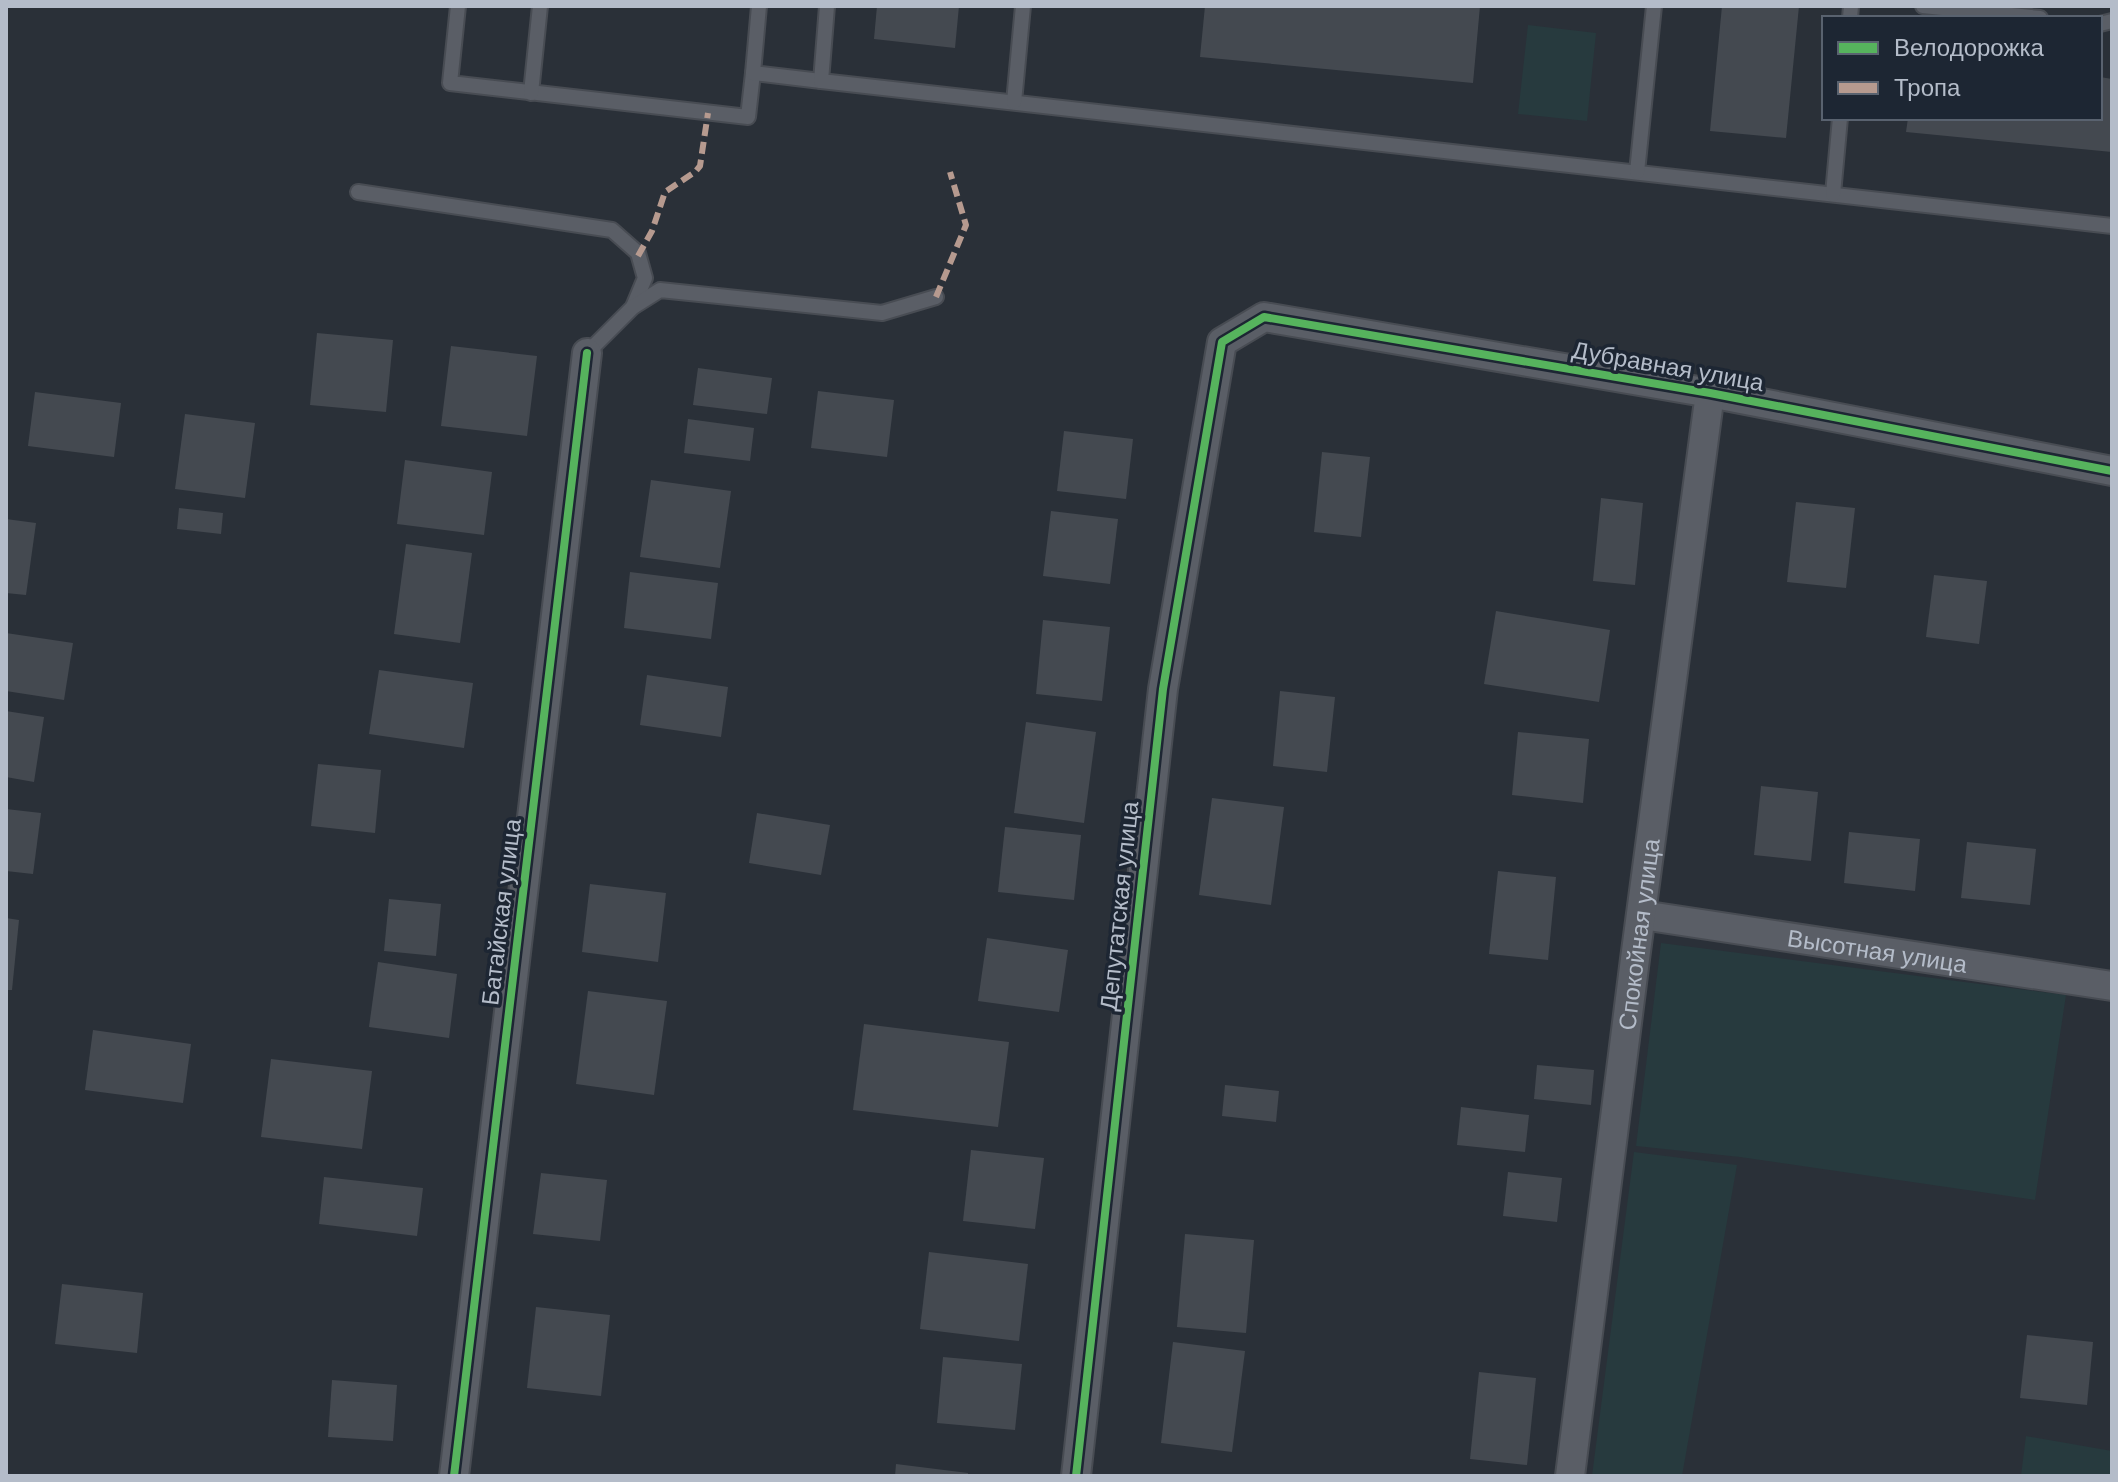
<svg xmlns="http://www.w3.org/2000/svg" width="2118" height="1482" viewBox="0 0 2118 1482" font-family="'DM Sans',sans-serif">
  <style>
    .green { fill: #273a3e }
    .building { fill: #444950 }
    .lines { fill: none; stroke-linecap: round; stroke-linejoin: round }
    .service-casing { stroke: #484c53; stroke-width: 18 }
    .minor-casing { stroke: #484c53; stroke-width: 32 }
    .service { stroke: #5a5e66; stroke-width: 14 }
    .minor { stroke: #5a5e66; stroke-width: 28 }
    .quiet { stroke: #b69a8f; stroke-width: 6; stroke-dasharray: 12 6; stroke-linecap: butt }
    .cycleway-casing { stroke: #1d2633; stroke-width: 13 }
    .cycleway { stroke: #56b35d; stroke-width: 8 }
    .labels { text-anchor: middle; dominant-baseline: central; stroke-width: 7; stroke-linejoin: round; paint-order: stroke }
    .street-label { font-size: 24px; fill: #b4bcc9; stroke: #1d2633 }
  </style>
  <rect width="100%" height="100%" fill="#2a3038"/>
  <g class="green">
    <path d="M1528,25L1596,33L1587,121L1518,114Z"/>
    <path d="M1661,943L2066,995L2035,1200L1740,1157L1636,1146Z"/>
    <path d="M1634,1152L1737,1165L1682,1476H1592Z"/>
    <path d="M2026,1436L2112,1451V1476H2021Z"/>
  </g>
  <g class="building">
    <path d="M877,6H959L955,48L874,39Z"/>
    <path d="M1205,6H1480L1473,83L1200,57Z"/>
    <path d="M1722,6H1799L1786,138L1710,131Z"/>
    <path d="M2100,77L2112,79V152L1906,132L1908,118H2100Z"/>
    <path d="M317,333L393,340L386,412L310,405Z"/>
    <path d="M451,346L537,356L527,436L441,426Z"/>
    <path d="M698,368L772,378L767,414L693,405Z"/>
    <path d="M818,391L894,400L887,457L811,448Z"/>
    <path d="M35,392L121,403L114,457L28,446Z"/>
    <path d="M185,414L255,423L245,498L175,489Z"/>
    <path d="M688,419L754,428L750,461L684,453Z"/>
    <path d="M1064,431L1133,439L1126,499L1057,491Z"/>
    <path d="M1322,452L1370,457L1361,537L1314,532Z"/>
    <path d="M405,460L492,472L484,535L397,524Z"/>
    <path d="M651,480L731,491L720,568L640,557Z"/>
    <path d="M1601,498L1643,503L1635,585L1593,581Z"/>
    <path d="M1796,502L1855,508L1846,588L1787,582Z"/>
    <path d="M179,508L223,513L221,534L177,529Z"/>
    <path d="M1051,511L1118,519L1110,584L1043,576Z"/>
    <path d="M6,519L36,523L26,595L6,593Z"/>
    <path d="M406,544L472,553L460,643L394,634Z"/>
    <path d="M630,572L718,583L711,639L624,628Z"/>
    <path d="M1934,575L1987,581L1979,644L1926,637Z"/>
    <path d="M1496,611L1610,630L1599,702L1484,684Z"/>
    <path d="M1043,620L1110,627L1102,701L1036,694Z"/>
    <path d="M6,633L73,643L64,700L6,691Z"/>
    <path d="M379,670L473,683L464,748L369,734Z"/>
    <path d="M647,675L728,687L721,737L640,725Z"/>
    <path d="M1280,691L1335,697L1327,772L1273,766Z"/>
    <path d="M6,711L44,717L34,782L6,777Z"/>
    <path d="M1026,722L1096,732L1084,823L1014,813Z"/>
    <path d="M1518,732L1589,739L1583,803L1512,795Z"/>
    <path d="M318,764L381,770L375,833L311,826Z"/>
    <path d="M1761,786L1818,792L1811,861L1754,855Z"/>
    <path d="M1212,798L1284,807L1271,905L1199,895Z"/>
    <path d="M6,809L41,813L33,874L6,871Z"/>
    <path d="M757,813L830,825L821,875L749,863Z"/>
    <path d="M1005,827L1081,835L1074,900L998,892Z"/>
    <path d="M1849,832L1920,839L1915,891L1844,883Z"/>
    <path d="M1967,842L2036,849L2030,905L1961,898Z"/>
    <path d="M1498,871L1556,877L1548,960L1489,954Z"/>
    <path d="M590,884L666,893L658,962L582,952Z"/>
    <path d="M389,899L441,904L436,956L384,951Z"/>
    <path d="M6,918L19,920L12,990H6Z"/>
    <path d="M987,938L1068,950L1059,1012L978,1001Z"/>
    <path d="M378,962L457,974L449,1038L369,1027Z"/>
    <path d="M588,991L667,1001L654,1095L576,1084Z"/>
    <path d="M864,1024L1009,1042L998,1127L853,1110Z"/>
    <path d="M93,1030L191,1044L183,1103L85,1090Z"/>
    <path d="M271,1059L372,1071L362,1149L261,1137Z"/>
    <path d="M1537,1065L1594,1070L1591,1105L1534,1099Z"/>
    <path d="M1225,1085L1279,1091L1276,1122L1222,1116Z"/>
    <path d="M1461,1107L1529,1115L1525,1152L1457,1145Z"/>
    <path d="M971,1150L1044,1158L1035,1229L963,1221Z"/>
    <path d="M1508,1172L1562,1178L1557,1222L1503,1216Z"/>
    <path d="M541,1173L607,1180L600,1241L533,1234Z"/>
    <path d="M324,1177L423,1188L417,1236L319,1224Z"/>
    <path d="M1185,1234L1254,1240L1246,1333L1177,1327Z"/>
    <path d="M929,1252L1028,1264L1019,1341L920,1329Z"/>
    <path d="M62,1284L143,1293L137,1353L55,1344Z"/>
    <path d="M536,1307L610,1315L601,1396L527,1388Z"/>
    <path d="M2027,1335L2093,1342L2087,1405L2020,1398Z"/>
    <path d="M1173,1342L1245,1351L1232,1452L1161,1443Z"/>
    <path d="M943,1357L1022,1364L1015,1430L937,1423Z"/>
    <path d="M1479,1372L1536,1378L1527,1465L1470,1459Z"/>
    <path d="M332,1380L397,1385L393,1441L328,1437Z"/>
    <path d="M896,1464L968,1473V1476H895Z"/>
  </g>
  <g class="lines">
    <g class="service-casing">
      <g id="service">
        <path d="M458,6L450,83L748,117L753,73"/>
        <path d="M759,6L753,73L821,81"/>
        <path d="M827,6L821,81L2112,226"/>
        <path d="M1923,6L2040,18"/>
        <path d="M1850,18L1851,6"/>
        <path d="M2100,24L2112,21"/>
        <path d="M531,93L540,6"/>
        <path d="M1014,102L1023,6"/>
        <path d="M1637,172L1654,6"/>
        <path d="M358,192L612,230L638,253L645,278L633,307"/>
        <path d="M1833,194L1840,118"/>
        <path d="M587,353L633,307L660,290L882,313L936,297"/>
      </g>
    </g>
    <g class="minor-casing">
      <g id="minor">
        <path id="s1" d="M1642,915L2112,986"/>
        <path d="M454,1476L587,353"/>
        <path d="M1076,1476L1163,689L1222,342L1264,317L1710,393L2112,471"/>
        <path id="s2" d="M1570,1476L1635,959L1710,393"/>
      </g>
    </g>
    <use href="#service" class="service"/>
    <use href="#minor" class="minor"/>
    <g class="quiet">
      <path d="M638,256L652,231L665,192L695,172L700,166L708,113"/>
      <path d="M936,297L966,225L950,172"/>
    </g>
    <g class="cycleway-casing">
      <g id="cycleway">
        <path d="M454,1476L587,353"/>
        <path d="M1076,1476L1163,689L1222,342L1264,317L1710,393L2112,471"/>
      </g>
    </g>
    <use href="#cycleway" class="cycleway"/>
  </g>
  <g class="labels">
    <g class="street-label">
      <text transform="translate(1668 366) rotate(10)">Дубравная улица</text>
      <text transform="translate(1119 906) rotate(-84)">Депутатская улица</text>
      <text transform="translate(501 912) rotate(-83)">Батайская улица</text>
      <text stroke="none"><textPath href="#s2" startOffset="546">Спокойная улица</textPath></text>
      <text stroke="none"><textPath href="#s1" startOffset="238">Высотная улица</textPath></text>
    </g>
  </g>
  <rect width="2118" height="1482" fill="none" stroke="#b4bcc9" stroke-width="16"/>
  <rect x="1822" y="16" width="280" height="104" fill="#1d2633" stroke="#59626f" stroke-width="2"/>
  <rect x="1838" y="42" width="40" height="12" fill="#56b35d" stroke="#59626f" stroke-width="2"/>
  <text x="1894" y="56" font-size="24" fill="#b4bcc9">Велодорожка</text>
  <rect x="1838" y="82" width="40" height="12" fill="#b69a8f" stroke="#59626f" stroke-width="2"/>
  <text x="1894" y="96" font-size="24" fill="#b4bcc9">Тропа</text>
</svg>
